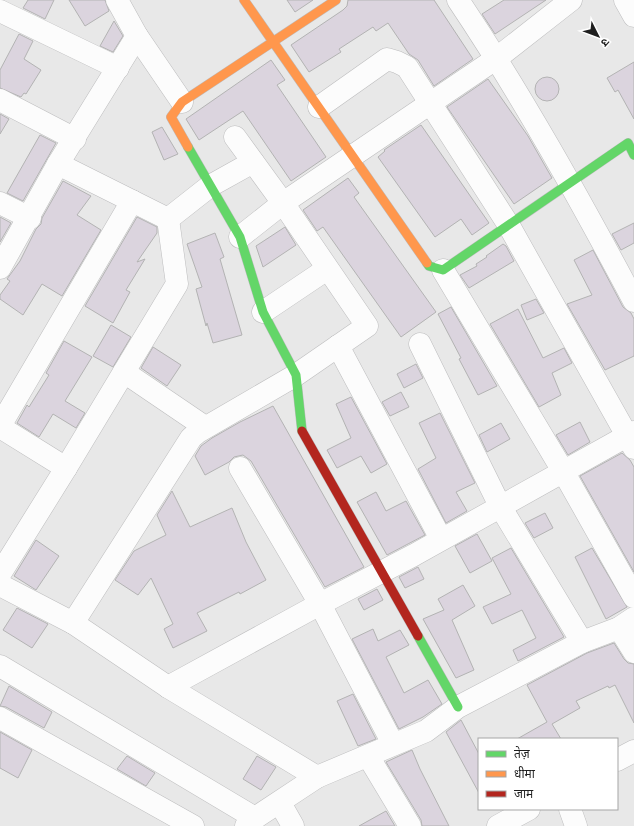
<svg xmlns="http://www.w3.org/2000/svg" width="634" height="826" viewBox="0 0 634 826" font-family="Georgia,'Noto Sans Devanagari',serif">
  <style>
    .building { fill: #dbd4de; stroke: #b3b3b3 }
    .lines { fill: none; stroke-linecap: round; stroke-linejoin: round }
    .street-casing { stroke: #bdbdbe; stroke-width: 23 }
    .fast-casing { stroke: #bdbdbe; stroke-width: 10 }
    .slow-casing { stroke: #bdbdbe; stroke-width: 10 }
    .jam-casing { stroke: #bdbdbe; stroke-width: 10 }
    .street { stroke: #fcfcfc; stroke-width: 22 }
    .fast { stroke: #63d668; stroke-width: 9 }
    .slow { stroke: #ff974d; stroke-width: 9 }
    .jam { stroke: #b3261e; stroke-width: 9 }
  </style>
  <rect width="100%" height="100%" fill="#e8e8e8"/>
  <g class="building">
    <path d="M28,0H54L45,19L23,8Z"/>
    <path d="M69,0H105L109,11L85,26Z"/>
    <path d="M287,0H313L295,12Z"/>
    <path d="M348,0H434L473,59L434,86L418,60L409,54L388,23L376,31L373,27L339,49L341,52L309,72L291,45L343,10L347,6Z"/>
    <path d="M504,0H546L495,34L482,14Z"/>
    <path d="M114,21L123,36L113,52L100,46Z"/>
    <path d="M19,34L33,41L24,59L41,70L26,94L24,93L21,97L0,88V70Z"/>
    <path d="M271,60L285,80L277,85L326,157L291,181L243,111L199,140L186,119Z"/>
    <path d="M634,62V119L618,90L615,92L607,78Z"/>
    <circle cx="547" cy="89" r="12"/>
    <path d="M488,79L528,136L552,178L514,204L447,107Z"/>
    <path d="M0,114L9,119L0,134Z"/>
    <path d="M421,125L489,223L472,235L461,219L435,237L378,157L385,151L384,150Z"/>
    <path d="M162,127L178,154L164,160L152,132Z"/>
    <path d="M40,135L56,143L23,201L7,193Z"/>
    <path d="M348,178L359,193L354,197L436,312L401,337L323,227L317,231L303,210Z"/>
    <path d="M63,181L91,196L77,215L101,230L62,296L42,284L23,315L0,299V295L10,281L7,279L20,261L36,229L41,224L42,218Z"/>
    <path d="M0,217L11,223L0,242Z"/>
    <path d="M137,217L157,227V233L137,262L145,259L126,290L130,292L113,323L85,306Z"/>
    <path d="M634,223V243L621,250L612,234Z"/>
    <path d="M285,227L296,245L263,267L256,246Z"/>
    <path d="M215,233L224,257L220,259L242,335L213,343L207,323L206,326L196,289L202,287L187,244Z"/>
    <path d="M503,244L506,246L514,261L469,288L460,275L477,266L476,264L487,257L486,256Z"/>
    <path d="M593,250L623,307L631,313L634,319V356L605,370L567,304L592,295L574,260Z"/>
    <path d="M536,299L544,313L527,320L521,305Z"/>
    <path d="M451,307L497,386L478,395L459,359L461,358L438,314Z"/>
    <path d="M518,309L543,358L564,348L572,363L552,373L561,395L539,407L490,324Z"/>
    <path d="M111,325L131,337L113,367L93,356Z"/>
    <path d="M64,341L92,357L65,401L85,413L76,428L53,414L39,437L17,423L27,405L29,407L49,375L46,373Z"/>
    <path d="M153,347L181,365L167,386L141,368Z"/>
    <path d="M416,364L423,378L404,388L397,374Z"/>
    <path d="M401,392L409,407L390,416L382,402Z"/>
    <path d="M351,397L387,464L371,473L361,456L337,468L327,450L351,438L336,404Z"/>
    <path d="M273,406L364,567L325,587L251,461L243,455L234,457L229,462L205,475L195,456L201,446L212,438L240,422Z"/>
    <path d="M440,413L475,483L456,492L467,511L446,523L418,469L436,458L419,423Z"/>
    <path d="M580,422L590,442L568,455L556,435Z"/>
    <path d="M501,423L510,439L487,452L479,435Z"/>
    <path d="M622,453L630,460L634,467V572L580,476Z"/>
    <path d="M172,491L190,527L232,508L246,542L266,580L240,594L239,592L197,613L207,631L173,648L164,629L173,624L151,578L138,595L115,580L134,551L166,535L157,515Z"/>
    <path d="M376,492L386,511L406,501L425,535L387,555L357,502Z"/>
    <path d="M545,513L553,528L534,538L525,523Z"/>
    <path d="M477,534L492,561L470,573L455,546Z"/>
    <path d="M36,540L59,556L36,590L14,576Z"/>
    <path d="M511,548L564,637L518,661L513,650L536,638L522,610L492,624L483,607L511,594L492,558Z"/>
    <path d="M592,548L627,607L606,619L575,557Z"/>
    <path d="M418,567L424,579L405,588L399,577Z"/>
    <path d="M463,585L475,606L452,620L474,670L456,678L423,619L444,610L438,599Z"/>
    <path d="M377,589L383,600L364,610L358,599Z"/>
    <path d="M17,608L48,624L32,648L3,630Z"/>
    <path d="M373,629L378,641L400,630L409,645L386,657L404,693L428,680L442,704L423,717L399,729L352,639Z"/>
    <path d="M614,643L624,659L628,663L634,664V723L615,685L609,688L608,686L576,701L580,708L552,724L561,739H517L547,722L527,685L587,653Z"/>
    <path d="M9,686L52,712L44,728L6,707L0,706Z"/>
    <path d="M353,694L376,739L358,746L337,701Z"/>
    <path d="M461,720L479,754V793L446,732Z"/>
    <path d="M0,732L32,750L18,778L0,768Z"/>
    <path d="M412,750L420,769L449,826H422L421,820L386,762Z"/>
    <path d="M127,756L155,773L146,786L117,769Z"/>
    <path d="M257,756L276,767L261,790L243,779Z"/>
    <path d="M386,811L395,826H359Z"/>
  </g>
  <g class="lines">
    <g class="street-casing">
      <g id="street">
        <path d="M117,0L137,36L182,102"/>
        <path d="M458,0C523,97 579,198 634,301"/>
        <path d="M625,0L634,16"/>
        <path d="M0,11L118,68"/>
        <path d="M0,100L75,139"/>
        <path d="M319,107L387,59L397,62L407,67L508,224L634,448"/>
        <path d="M58,164L168,219L210,186L253,162"/>
        <path d="M0,203L30,218"/>
        <path d="M240,237L283,203L497,58L571,0"/>
        <path d="M0,268L58,164L137,36"/>
        <path d="M443,270L563,471L634,597"/>
        <path d="M263,312L327,269"/>
        <path d="M420,344L500,506L582,642"/>
        <path d="M338,346L441,539"/>
        <path d="M124,372L205,427"/>
        <path d="M0,426L132,201"/>
        <path d="M0,427L66,468"/>
        <path d="M240,468L320,604L393,744"/>
        <path d="M0,574L66,468L177,284L168,219"/>
        <path d="M0,585L73,623L168,687L317,777"/>
        <path d="M73,623L191,438L198,432L296,375L367,326L283,203L235,137"/>
        <path d="M619,628L634,652"/>
        <path d="M0,666L255,818"/>
        <path d="M168,687L320,604L414,555L634,432"/>
        <path d="M0,718L193,826"/>
        <path d="M368,756L410,826"/>
        <path d="M617,760L634,751"/>
        <path d="M280,803L293,826"/>
        <path d="M570,809L576,826"/>
        <path d="M246,826L255,818L317,777L426,731L458,707L582,642L619,628L634,618"/>
        <path d="M498,826L529,809"/>
      </g>
    </g>
    <g class="fast-casing">
      <g id="fast">
        <path d="M188,147L240,237L263,312L296,375L302,431"/>
        <path d="M427,263L429,266L443,270L628,143L634,155"/>
        <path d="M418,636L458,707"/>
      </g>
    </g>
    <g class="slow-casing">
      <g id="slow">
        <path d="M244,0L427,263"/>
        <path d="M188,147L171,117L182,102L336,0"/>
      </g>
    </g>
    <g class="jam-casing">
      <path id="jam" d="M302,431L418,636"/>
    </g>
    <use href="#street" class="street"/>
    <use href="#fast" class="fast"/>
    <use href="#slow" class="slow"/>
    <use href="#jam" class="jam"/>
  </g>
  <rect x="478" y="738" width="140" height="72" fill="#ffffff" stroke="#a5a5a5"/>
  <rect x="486" y="751" width="20" height="6" fill="#63d668" stroke="#a5a5a5"/>
  <text x="514" y="758" font-size="12" fill="#1f1f1f">तेज़</text>
  <rect x="486" y="771" width="20" height="6" fill="#ff974d" stroke="#a5a5a5"/>
  <text x="514" y="778" font-size="12" fill="#1f1f1f">धीमा</text>
  <rect x="486" y="791" width="20" height="6" fill="#b3261e" stroke="#a5a5a5"/>
  <text x="514" y="798" font-size="12" fill="#1f1f1f">जाम</text>
  <g transform="translate(598 36) rotate(132)" stroke="#ffffff" stroke-width="3" paint-order="stroke">
  <path d="M0-3L7 15L0 10L-7 15Z" fill="#1f1f1f"/>
  <text y="-6" font-size="11" font-weight="bold" text-anchor="middle" fill="#1f1f1f">उ</text>
  </g>
</svg>
